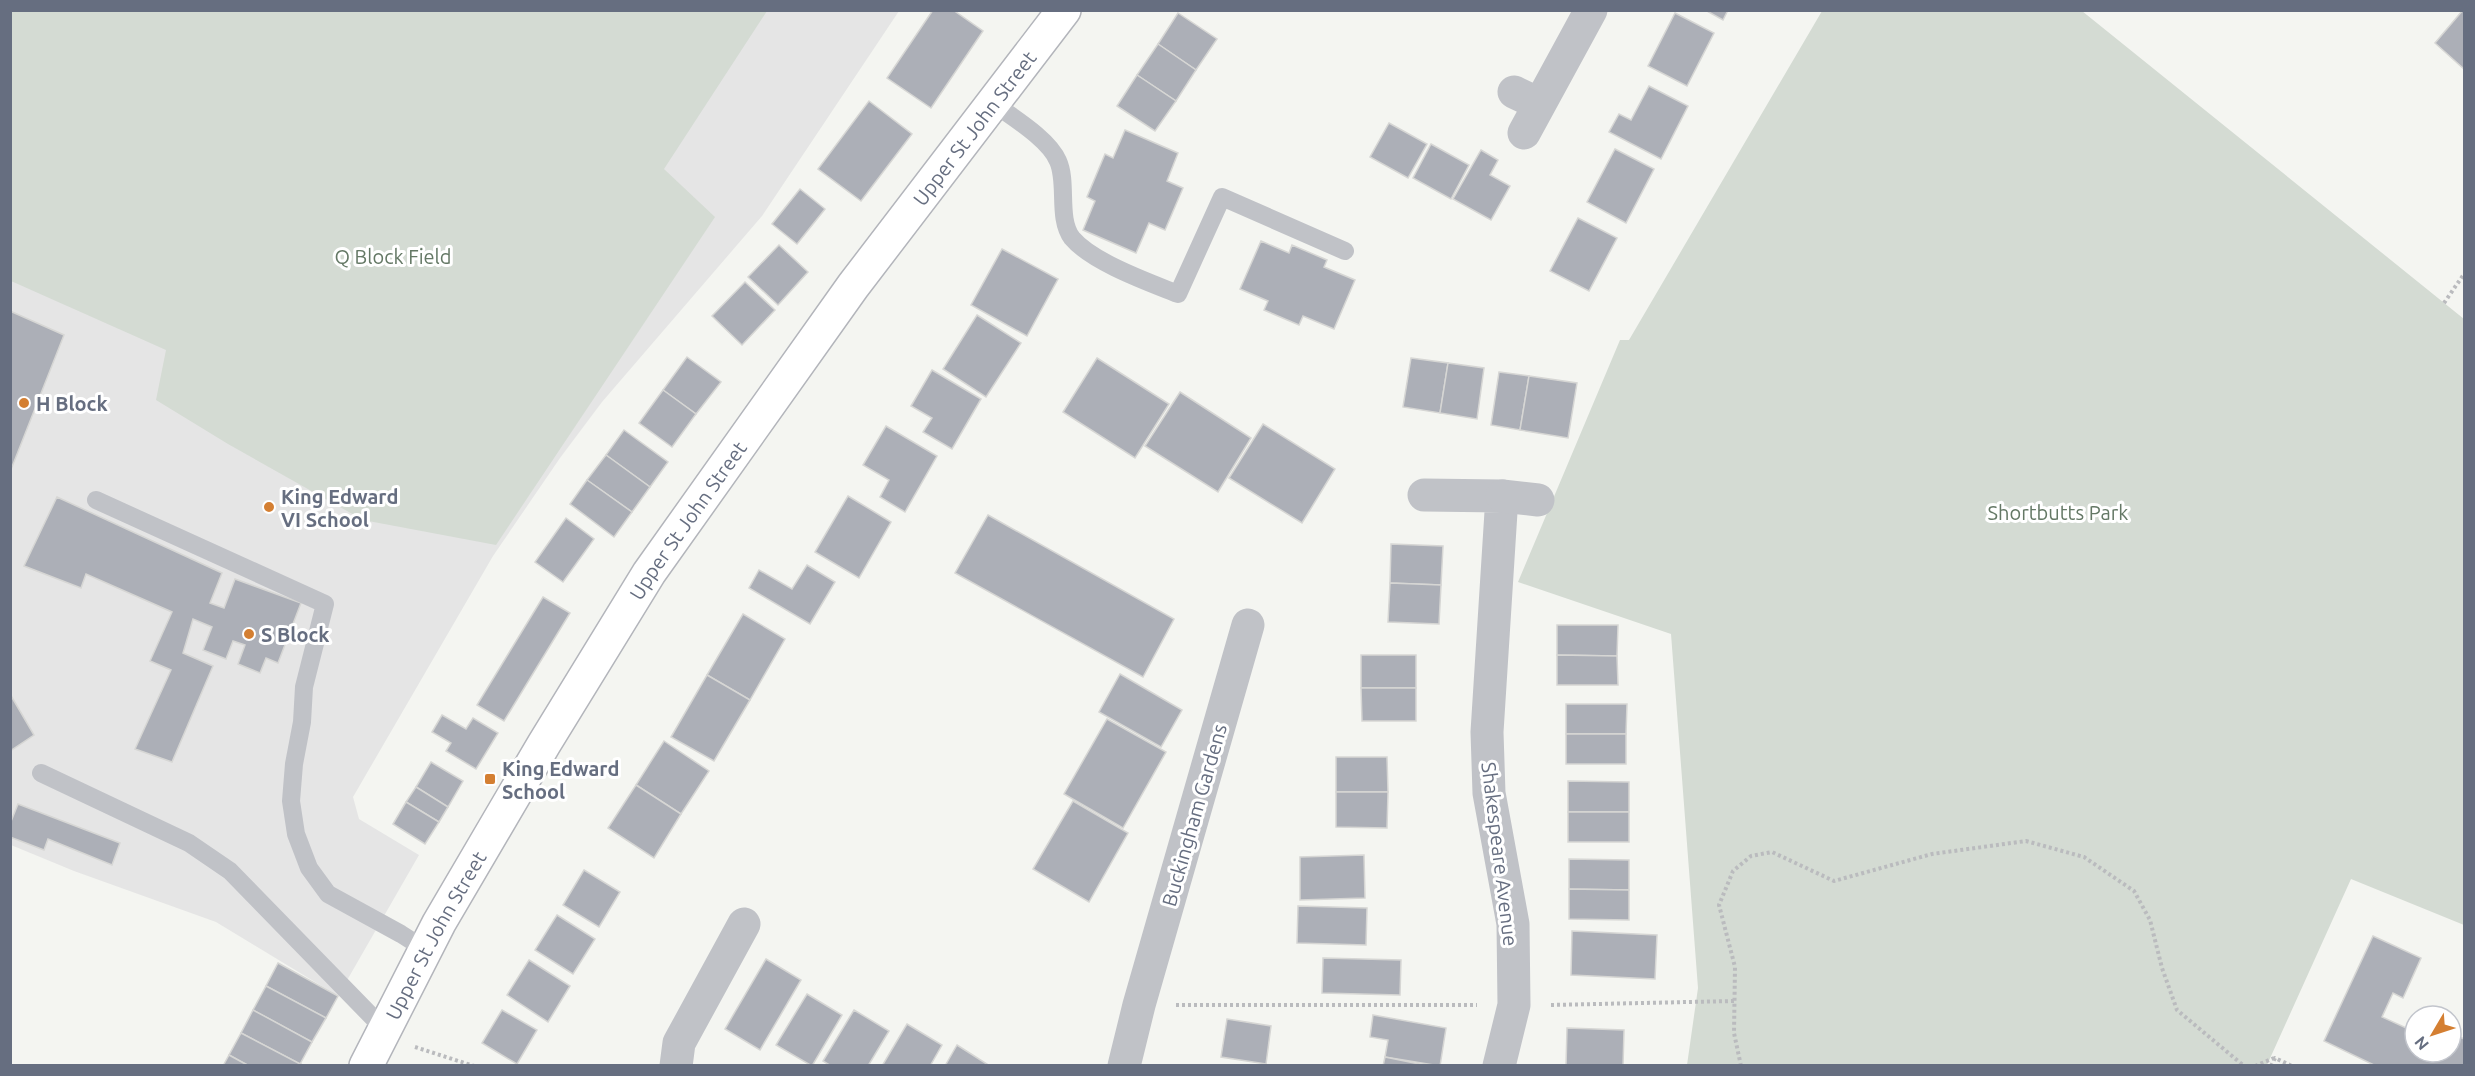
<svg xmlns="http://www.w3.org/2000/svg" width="2475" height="1076" viewBox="0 0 2475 1076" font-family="Ubuntu,sans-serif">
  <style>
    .built { fill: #e5e5e5 }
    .green { fill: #d4dbd3 }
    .building { fill: #acafb7; stroke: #d6d6d4; stroke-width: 1.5 }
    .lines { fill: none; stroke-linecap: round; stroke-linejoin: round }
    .secondary-casing { stroke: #b3b5bb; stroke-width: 36 }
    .path { stroke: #babbbe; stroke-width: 4; stroke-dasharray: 3 3; stroke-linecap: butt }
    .lane { stroke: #c0c2c7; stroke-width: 18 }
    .street { stroke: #c0c2c7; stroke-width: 33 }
    .secondary { stroke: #fff; stroke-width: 33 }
    .poi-dot { fill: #d47f32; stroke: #fff; stroke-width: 2 }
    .labels { text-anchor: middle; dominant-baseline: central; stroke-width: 6; stroke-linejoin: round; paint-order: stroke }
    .street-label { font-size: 20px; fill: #666e80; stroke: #fff }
    .park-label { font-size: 20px; fill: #647865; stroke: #fff }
    .poi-label { font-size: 20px; font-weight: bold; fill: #666e80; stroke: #fff; text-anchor: start }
  </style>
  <rect width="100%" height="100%" fill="#f4f5f1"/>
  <path class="built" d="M10,11H899L762,216L602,402L560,458L493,556L353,797L359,819L419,855L338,996L216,922L74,871L11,845Z"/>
  <g class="green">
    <path d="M11,10H766L767,11L664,169L715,217L496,545L363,520L228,444L156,400L166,350L11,281Z"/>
    <path d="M1822,11H2082L2464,319V925L2351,879L2267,1065H1687L1698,988L1671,634L1518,582L1620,340H1629Z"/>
  </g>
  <g class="building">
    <path d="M933,10H953L983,31L931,108L887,78Z"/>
    <path d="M1705,10H1728L1723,20Z"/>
    <path d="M2463,10H2464V69L2435,43Z"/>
    <path d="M1178,13L1217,39L1196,70L1158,44Z"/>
    <path d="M1675,13L1714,33L1687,86L1648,66Z"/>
    <path d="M1158,44L1196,70L1176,101L1137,75Z"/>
    <path d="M1137,75L1176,101L1155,131L1117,106Z"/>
    <path d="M1649,86L1688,106L1661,159L1609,132L1619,114L1631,120Z"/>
    <path d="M869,101L912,134L861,201L818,169Z"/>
    <path d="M1389,123L1427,144L1408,178L1370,157Z"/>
    <path d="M1125,130L1178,153L1167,181L1183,188L1165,230L1149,223L1136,253L1083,230L1095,201L1087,197L1105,154L1113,158Z"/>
    <path d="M1431,144L1469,165L1451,199L1413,178Z"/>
    <path d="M1615,149L1654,169L1626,223L1587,202Z"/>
    <path d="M1481,150L1498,160L1490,175L1510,186L1491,220L1453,199Z"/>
    <path d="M800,189L825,209L797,244L772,224Z"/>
    <path d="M1578,218L1617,238L1589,291L1550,271Z"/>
    <path d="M1261,241L1289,253L1292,245L1327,260L1324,267L1355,280L1334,329L1303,316L1299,325L1264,310L1268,301L1240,289Z"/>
    <path d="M779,245L808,272L778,305L748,277Z"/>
    <path d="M1002,249L1058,279L1027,336L971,305Z"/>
    <path d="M745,282L775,310L742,345L712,316Z"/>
    <path d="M10,311L64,335L10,472Z"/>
    <path d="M977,315L1021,343L986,397L943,369Z"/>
    <path d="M687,357L721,382L696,414L663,390Z"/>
    <path d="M1097,358L1169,404L1135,458L1063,412Z"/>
    <path d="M1411,358L1448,363L1440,413L1403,407Z"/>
    <path d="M1448,363L1484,368L1477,419L1440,413Z"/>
    <path d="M932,370L981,399L952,449L923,432L932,418L911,406Z"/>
    <path d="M1499,372L1529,376L1520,430L1491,425Z"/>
    <path d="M1529,376L1577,383L1568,438L1520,430Z"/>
    <path d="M663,390L696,414L672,447L639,423Z"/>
    <path d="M1180,392L1251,438L1218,492L1145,446Z"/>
    <path d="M1263,424L1335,469L1302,523L1229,478Z"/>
    <path d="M886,426L937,456L905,512L880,497L889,480L863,465Z"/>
    <path d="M624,430L668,462L650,487L606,455Z"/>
    <path d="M606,455L650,487L632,512L587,480Z"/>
    <path d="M587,480L632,512L614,537L570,504Z"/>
    <path d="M848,496L891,522L859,578L815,552Z"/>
    <path d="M57,497L222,573L210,603L224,608L235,579L301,603L278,663L266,658L260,673L238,664L245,645L233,641L226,659L203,650L212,627L193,619L183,653L213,666L172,762L135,749L171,670L150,661L172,612L86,574L81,588L24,566Z"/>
    <path d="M988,515L1174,619L1143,677L955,573Z"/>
    <path d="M566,518L594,539L563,582L535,562Z"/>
    <path d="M1391,544L1443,546L1441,585L1390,583Z"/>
    <path d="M807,565L835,582L810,624L749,588L759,570L792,589Z"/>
    <path d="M1390,583L1441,585L1439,624L1388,622Z"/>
    <path d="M543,597L570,613L504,721L477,705Z"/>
    <path d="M743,614L785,639L750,700L707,675Z"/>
    <path d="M1557,625H1618L1617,656L1557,655Z"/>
    <rect x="1361" y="655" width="55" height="33"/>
    <path d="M1557,655L1617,656L1618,685H1557Z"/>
    <path d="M1120,674L1182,710L1161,747L1099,712Z"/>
    <path d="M707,675L750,700L714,761L671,737Z"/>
    <path d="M1361,688H1416V721H1362Z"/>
    <path d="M10,694L34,735L10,751Z"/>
    <path d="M1566,704H1627L1626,734H1566Z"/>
    <path d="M442,715L466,729L473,718L498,733L476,769L446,751L451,743L432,732Z"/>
    <path d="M1107,719L1166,752L1123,828L1064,794Z"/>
    <rect x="1566" y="734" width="60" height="30"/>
    <path d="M664,741L709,771L681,814L636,785Z"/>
    <path d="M1336,757H1387L1388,792H1336Z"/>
    <path d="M431,762L463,781L448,807L416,787Z"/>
    <path d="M1568,781L1629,782V812H1568Z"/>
    <path d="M636,785L681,814L654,858L608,828Z"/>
    <path d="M416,787L448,807L439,822L406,802Z"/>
    <path d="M1336,792H1388L1387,828L1336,827Z"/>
    <path d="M1073,801L1128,833L1089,902L1033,869Z"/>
    <path d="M406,802L439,822L425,844L393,824Z"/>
    <path d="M18,804L120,843L112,865L48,839L44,850L10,837V824Z"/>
    <rect x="1568" y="812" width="61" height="30"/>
    <path d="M1364,855L1365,898L1300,900V857Z"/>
    <path d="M1569,859L1629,860V890L1569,889Z"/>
    <path d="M584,870L620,892L599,927L563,905Z"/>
    <path d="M1569,889L1629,890V920L1569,919Z"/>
    <path d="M1298,906L1367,908L1366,945L1297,943Z"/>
    <path d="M557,915L595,939L573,974L535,950Z"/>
    <path d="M1572,931L1657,935L1655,979L1571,975Z"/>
    <path d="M2373,936L2421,958L2403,998L2393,993L2382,1017L2415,1032V1052H2451V1041L2454,1034L2464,1039V1066H2376L2324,1041Z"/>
    <path d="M1323,958L1401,960L1400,995L1322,993Z"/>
    <path d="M766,959L801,980L760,1050L725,1029Z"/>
    <path d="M529,960L570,986L548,1022L507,995Z"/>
    <path d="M278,963L338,996L326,1018L266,986Z"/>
    <path d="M266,986L326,1018L312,1042L253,1010Z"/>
    <path d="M807,994L842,1015L812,1066L776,1045Z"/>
    <path d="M253,1010L312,1042L300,1064L241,1033Z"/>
    <path d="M502,1010L537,1030L517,1064L482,1043Z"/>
    <path d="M854,1010L889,1031L868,1066H831L823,1061Z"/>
    <path d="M1373,1015L1446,1028L1440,1066L1385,1057L1388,1040L1370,1037Z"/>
    <path d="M1227,1019L1271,1026L1266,1064L1221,1057Z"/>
    <path d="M907,1024L942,1045L930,1066H882Z"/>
    <path d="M1567,1028L1624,1030L1623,1066H1566Z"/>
    <path d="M241,1033L300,1064H301L300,1066H249L229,1055Z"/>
    <path d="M957,1045L990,1066H945Z"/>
    <path d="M229,1055L249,1066H223Z"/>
    <path d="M1385,1057L1429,1066H1383Z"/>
  </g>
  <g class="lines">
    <g class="secondary-casing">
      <g id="secondary">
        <path id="s1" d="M366,1066L439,923L544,744L649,573L853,286L1064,10"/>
      </g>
    </g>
    <g class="path">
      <path d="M2444,303L2464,274"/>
      <path d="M1176,1005H1477"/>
      <path d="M1551,1005L1734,1001"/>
      <path d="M415,1047L474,1066"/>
      <path d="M1741,1066L1734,1033L1735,967L1719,905L1733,871L1751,856L1772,852L1834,881L1932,854L2026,841L2084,857L2134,891L2150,920L2162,968L2177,1010L2244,1066"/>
      <path d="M2255,1066L2274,1058"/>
      <path d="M2271,1066L2275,1058L2292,1066"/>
    </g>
    <g class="lane">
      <path d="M993,103C1012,117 1049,139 1058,161C1068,183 1057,218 1072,238C1092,262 1148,282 1178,294L1222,197L1345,251"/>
      <path d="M96,500L325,604L304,687L302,722L294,764L291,801L296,834L309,868L328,894L401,934L426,950"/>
      <path d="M41,773L189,843L230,871L385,1030"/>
    </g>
    <g class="street">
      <path d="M1514,92L1539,104"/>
      <path d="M1524,133L1591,10"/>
      <path d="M1424,495L1502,496L1487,732L1489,793L1513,924L1514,1005L1499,1066"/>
      <path d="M1502,496L1538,500"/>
      <path d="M676,1066L679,1043L744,924"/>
      <path d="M1124,1066L1139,1005L1248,625"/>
    </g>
    <use href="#secondary" class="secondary"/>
  </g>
  <g class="poi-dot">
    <circle cx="24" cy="403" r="6"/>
    <circle cx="269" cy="507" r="6"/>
    <circle cx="249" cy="634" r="6"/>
    <rect x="484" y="773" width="12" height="12" rx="3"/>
  </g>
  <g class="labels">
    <g class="street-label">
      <text stroke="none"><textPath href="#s1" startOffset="1120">Upper St John Street</textPath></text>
      <text stroke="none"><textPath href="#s1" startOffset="634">Upper St John Street</textPath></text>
      <text transform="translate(1194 815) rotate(-74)">Buckingham Gardens</text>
      <text transform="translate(1500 854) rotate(83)">Shakespeare Avenue</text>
      <text stroke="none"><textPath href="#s1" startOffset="148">Upper St John Street</textPath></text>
    </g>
    <g class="park-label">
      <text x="393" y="256">Q Block Field</text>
      <text x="2058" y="512">Shortbutts Park</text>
    </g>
    <g class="poi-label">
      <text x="36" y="403">H Block</text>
      <text x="281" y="496">King Edward<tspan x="281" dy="23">VI School</tspan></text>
      <text x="261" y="634">S Block</text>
      <text x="502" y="768">King Edward<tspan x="502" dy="23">School</tspan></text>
    </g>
  </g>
  <rect width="2475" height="1076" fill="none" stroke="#666e80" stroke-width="24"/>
  <g transform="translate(2433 1034) rotate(231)"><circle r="28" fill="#ffffff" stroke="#c2c5cc" stroke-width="1.5"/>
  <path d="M0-4.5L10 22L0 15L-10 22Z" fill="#d47f32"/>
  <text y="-9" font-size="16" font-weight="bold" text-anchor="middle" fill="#666e80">N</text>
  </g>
</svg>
